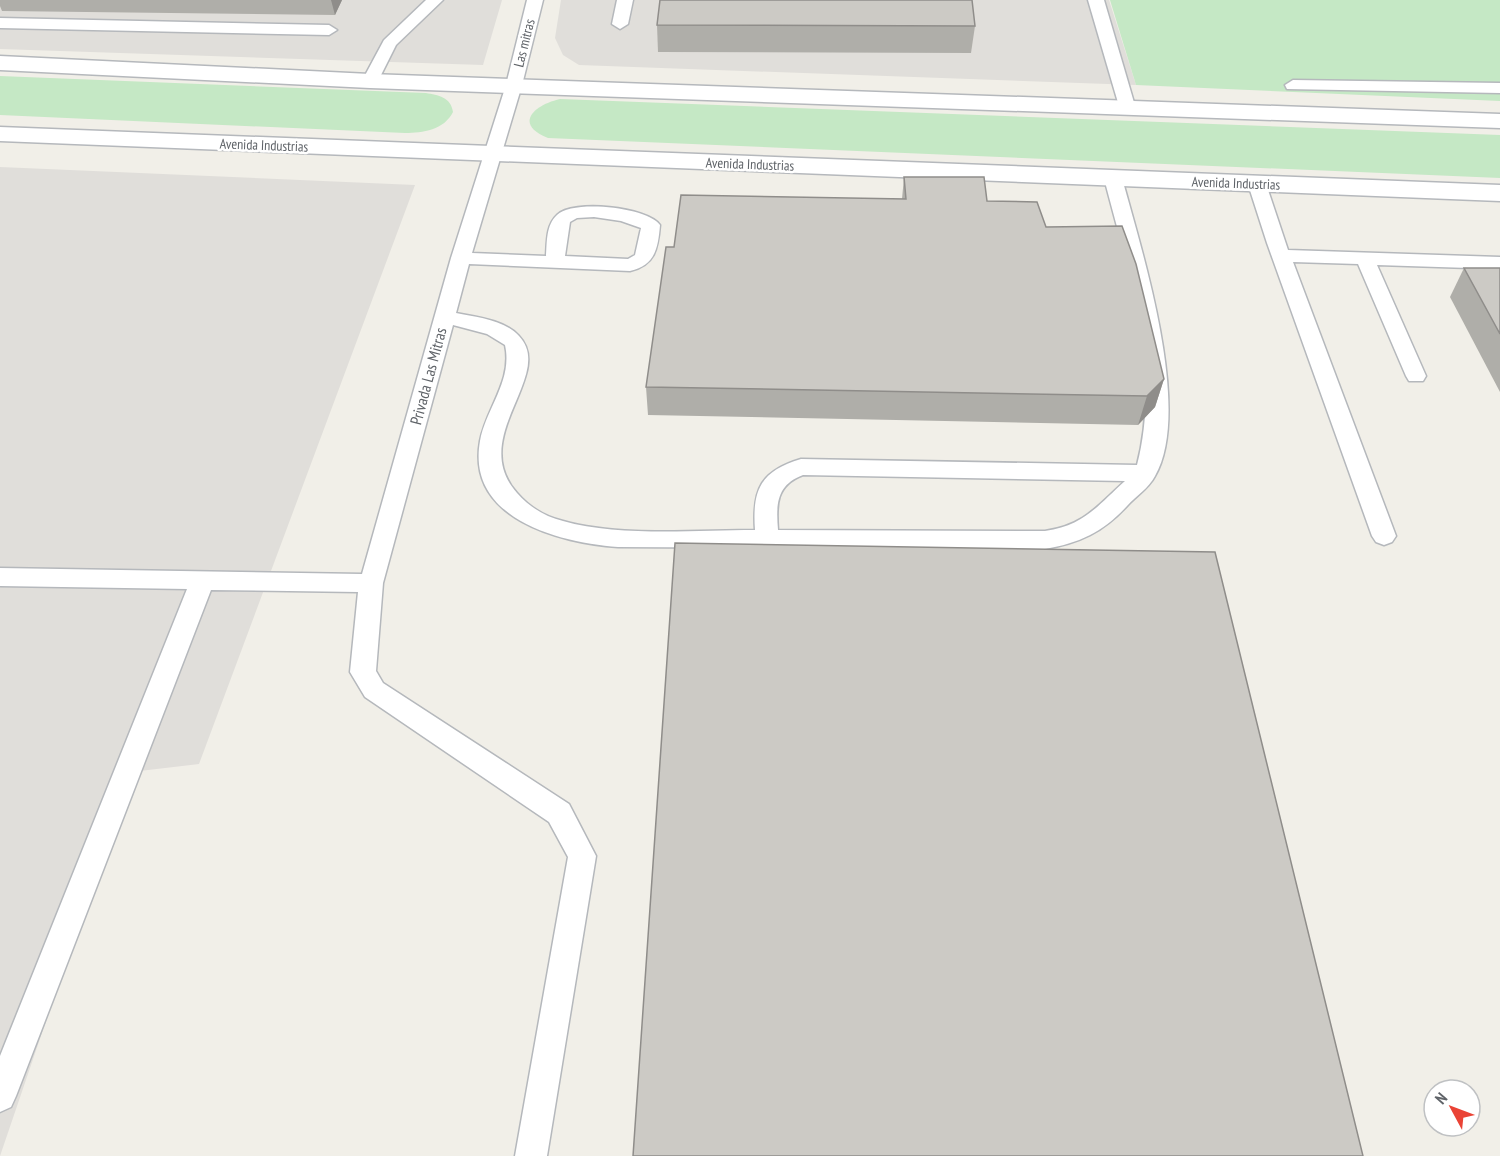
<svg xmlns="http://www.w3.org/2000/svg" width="1500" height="1156" viewBox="0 0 1500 1156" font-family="'PT Sans Narrow',sans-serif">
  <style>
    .industrial { fill: #e0deda }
    .green { fill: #c5e8c5 }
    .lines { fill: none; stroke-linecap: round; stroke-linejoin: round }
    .lane-casing { stroke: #b5b8bc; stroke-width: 3 }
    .street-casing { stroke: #b5b8bc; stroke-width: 3 }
    .lane { fill: #fff; fill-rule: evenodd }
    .street { fill: #fff; fill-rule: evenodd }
    .wall { fill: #afaea9 }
    .shaded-wall { fill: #8f8d8a }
    .building { fill: #cccac5; stroke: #8f8d8a; stroke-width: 1.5 }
    .labels { text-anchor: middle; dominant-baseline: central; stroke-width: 5; stroke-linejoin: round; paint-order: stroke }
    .far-street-label { font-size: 14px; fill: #5f6368; stroke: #fff }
    .street-label { font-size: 16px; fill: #5f6368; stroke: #fff }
  </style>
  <rect width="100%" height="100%" fill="#f1efe8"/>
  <g class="industrial">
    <path d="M0,0H502L483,65L0,49Z"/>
    <path d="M561,0H1109L1136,85L579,65L563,55L555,38Z"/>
    <path d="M0,167L415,185L199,764L131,772L0,1156Z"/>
  </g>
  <g class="green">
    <path d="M1110,0H1500V101L1136,85Z"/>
    <path d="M0,76L426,93C438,95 451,97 453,112C444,130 423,133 405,133L0,115Z"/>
    <path d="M560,99L1500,135V178L548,138C513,124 534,105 560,99Z"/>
  </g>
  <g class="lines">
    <g class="lane-casing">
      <g id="lane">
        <path d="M426,0H443L396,45L376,85H364L362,81L384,40Z"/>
        <path d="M527,0H543L522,85L472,253L546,256C547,242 546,225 557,215C572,199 648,207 660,225C658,249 655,265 630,271L469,264L456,313C476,317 505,320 519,336C556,375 467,437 517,493C529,507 546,517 563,521C619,537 696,530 755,530C752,489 761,471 801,459L1137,465C1162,369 1128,271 1104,178L1113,173L1122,178C1141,249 1193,410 1155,476C1149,488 1136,496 1127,506C1103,532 1080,543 1045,549L618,547C560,543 466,519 480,441C486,408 513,381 505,345L487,334L453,325L383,583L376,671L383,683L569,804L596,856L547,1156H515L568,857L549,822L365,697L350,672L358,592L211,590L16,1096L11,1107L0,1112V1056L187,589L0,586V568L362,574L451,258L506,85ZM594,217L621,221L641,228L635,255L628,259L565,256L570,222L577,218ZM803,475L1125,481C1097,506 1085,525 1045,531L778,530C776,505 776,485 803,475Z"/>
        <path d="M617,0H633L628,24L620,29L612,24Z"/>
        <path d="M1088,0H1104L1135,106L1133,110H1121L1119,106Z"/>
        <path d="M0,18L329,25L337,30L329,35L0,28Z"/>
        <path d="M1293,80L1500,83V93L1287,89L1285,85Z"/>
        <path d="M1257,179L1266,184L1288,250L1500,257V269L1377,265L1426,376L1423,381H1409L1406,376L1358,264L1293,262L1396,536L1392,542L1384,545L1376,542L1372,536L1267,243L1248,184Z"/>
      </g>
    </g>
    <g class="street-casing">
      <g id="street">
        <path d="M0,56L370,74L1500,114V128L370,88L0,70Z"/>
        <path d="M0,127L1500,185V201L0,141Z"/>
      </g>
    </g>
    <use href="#lane" class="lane"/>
    <use href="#street" class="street"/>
  </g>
  <g class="wall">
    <path d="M0,0H342L335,15L2,11L0,6Z"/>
    <path d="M657,25L975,26L971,53L658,52Z"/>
    <path d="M904,177L987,201L1046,227L1164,379L1155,407L1138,425L648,415L646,387L902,199Z"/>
    <path d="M1464,268H1500V392L1450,297Z"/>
  </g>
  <g class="shaded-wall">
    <path d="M331,0H342L335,15Z"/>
    <path d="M1164,379L1155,407L1138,425L1147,396Z"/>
  </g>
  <g class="building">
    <path d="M660,0H972L975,26L657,25Z"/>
    <path d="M904,177H984L987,201L1037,202L1046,227L1122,226L1136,264L1164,379L1147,396L646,387L666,247H674L681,195L906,199Z"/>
    <path d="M1464,268H1500V334Z"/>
    <path d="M675,543L1215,552L1363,1156H633Z"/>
  </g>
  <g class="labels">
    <g class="far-street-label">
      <text transform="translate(524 43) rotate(-76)">Las mitras</text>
      <text transform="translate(264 145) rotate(2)">Avenida Industrias</text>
      <text transform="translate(750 164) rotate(2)">Avenida Industrias</text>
      <text transform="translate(1236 183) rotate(2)">Avenida Industrias</text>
    </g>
    <g class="street-label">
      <text transform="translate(428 376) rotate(-75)">Privada Las Mitras</text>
    </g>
  </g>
  <g transform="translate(1452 1108) rotate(311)"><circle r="28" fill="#ffffff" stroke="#bfc1c3" stroke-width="1.5"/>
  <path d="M0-4.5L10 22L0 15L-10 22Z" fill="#ea4335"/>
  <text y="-9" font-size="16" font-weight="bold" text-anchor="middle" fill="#5f6368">N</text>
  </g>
</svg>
